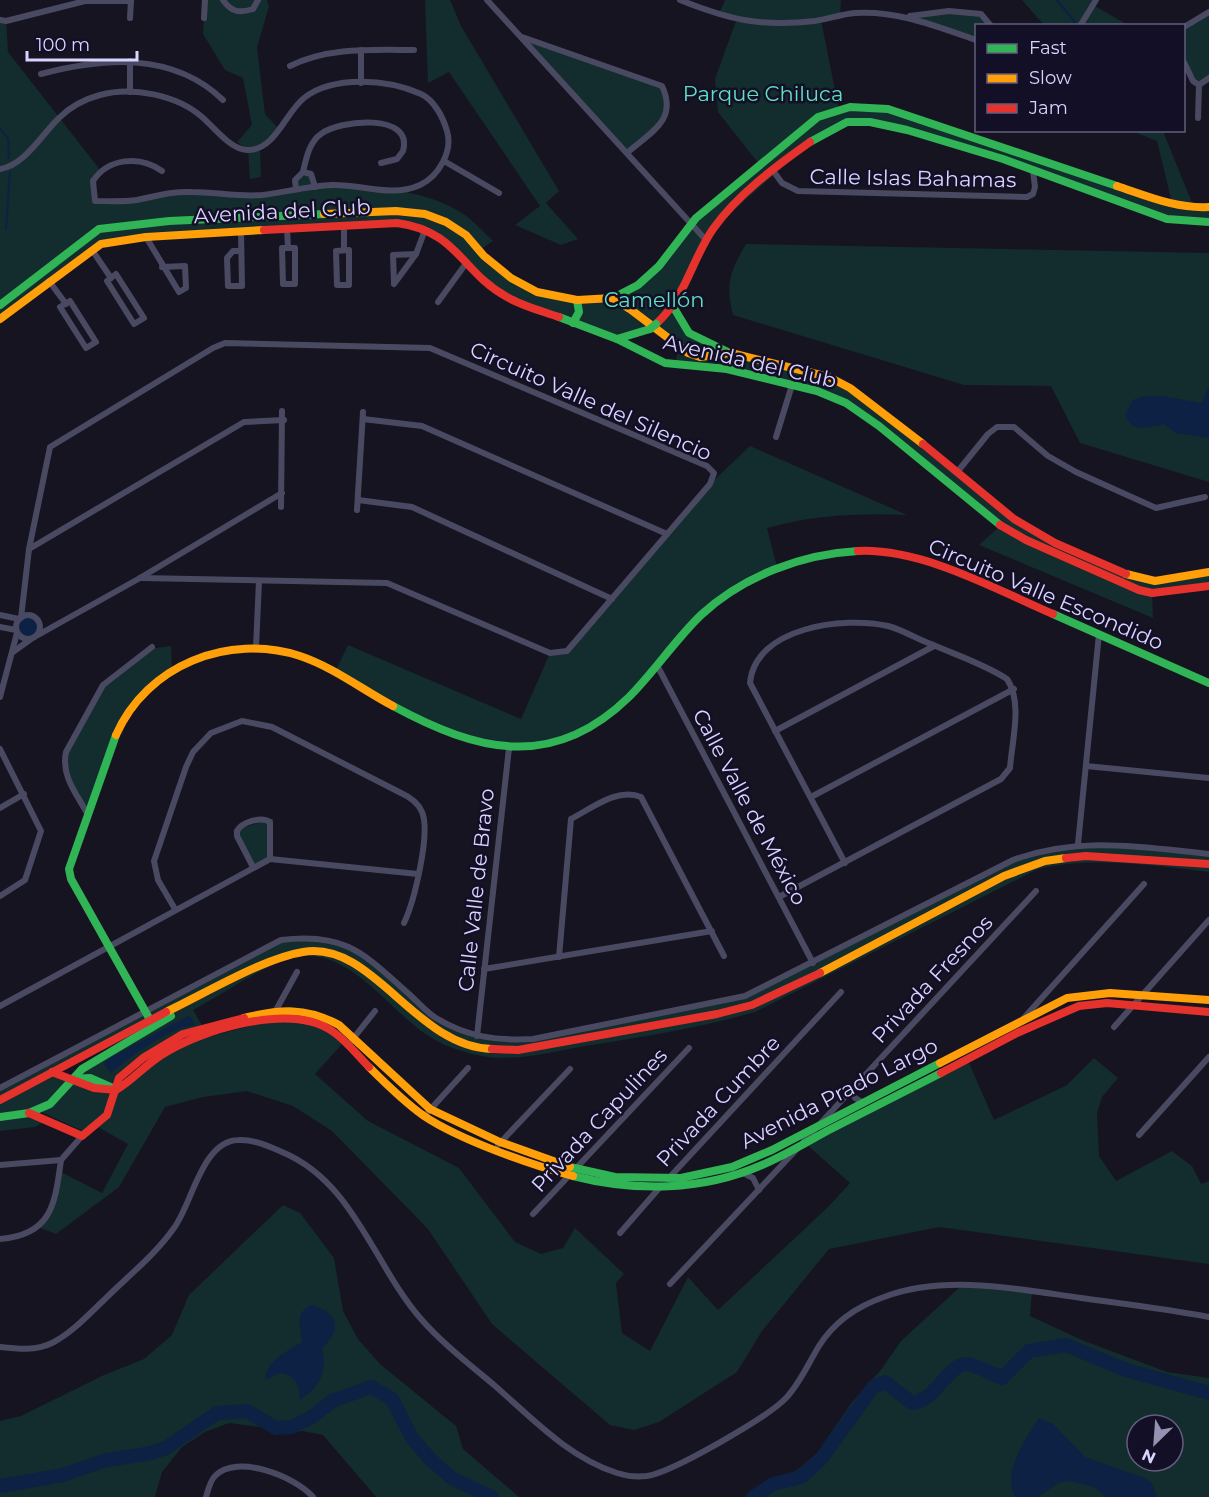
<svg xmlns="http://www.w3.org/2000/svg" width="1209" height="1497" viewBox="0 0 1209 1497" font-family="Montserrat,sans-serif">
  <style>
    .green { fill: #132c2d; fill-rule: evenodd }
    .water { fill: #0d2144 }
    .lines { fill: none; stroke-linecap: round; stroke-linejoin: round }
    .stream { stroke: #0d2144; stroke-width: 2 }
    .river { stroke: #0d2144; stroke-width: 14 }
    .street { stroke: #4a4962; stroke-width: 6 }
    .fast { stroke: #30b455; stroke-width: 8 }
    .slow { stroke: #ff9f0a; stroke-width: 8 }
    .jam { stroke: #e5322d; stroke-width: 8 }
    .fast-bridge { stroke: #30b455; stroke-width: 8 }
    .labels { text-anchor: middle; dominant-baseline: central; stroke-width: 5; stroke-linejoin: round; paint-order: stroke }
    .park-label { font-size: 21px; fill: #5fe0c0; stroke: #130f26 }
    .street-label { font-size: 21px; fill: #d9d4ff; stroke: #130f26 }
  </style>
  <rect width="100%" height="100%" fill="#161421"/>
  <g class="green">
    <path d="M205,0H267L269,6L257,48L265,114L279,129L260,148L261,177L250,179L248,150L237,142L252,125L243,78L225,70L203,34Z"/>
    <path d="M425,0H450L461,26L559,191L546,203L578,239L561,245L515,225L540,206L449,72L428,83Z"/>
    <path d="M725,0H841L840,16L821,20L839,110L869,106L1172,203L1157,141L1132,131H1163L1194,208L1209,207V222H1180L902,129L863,121L819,135L708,233L679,307L675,310L698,340L829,377L1034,532L1139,579L1209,572V586L1152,593L1153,618L979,545L1000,526L846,403L727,369L674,365L680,347L655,328L617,338L506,297L457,250L427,230L397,223L101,244L0,319V20L6,21L8,52L101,171L93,181L95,201L135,200L166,193L235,196L296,189L295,180L308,172L315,187C366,189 421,185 465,215C475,222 484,233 493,241L480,250L511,278L579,303L620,301V296L638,285L691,223L759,164L718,112L715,79L736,21L718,16Z"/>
    <path d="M1022,0H1096L1093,5L1128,25H1044Z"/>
    <path d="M949,11L981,14L991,25L976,26V40L907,17Z"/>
    <path d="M1209,12V78L1199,85L1184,63V27Z"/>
    <path d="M520,36L662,86C678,121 651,131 628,152Z"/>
    <path d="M746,244L1209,253V482L1080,443L1051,386L964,385L733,315C725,283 730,272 746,244Z"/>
    <path d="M750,446L907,515C859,513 814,515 767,528L777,567L699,617L604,718L572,737L509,748L457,739L334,674L348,645L521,719L550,653L568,651L710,484Z"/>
    <path d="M171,646L172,669L126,715L87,813L65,775L66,752L97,693L148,649Z"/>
    <path d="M273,818L269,858L253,865L233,831Z"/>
    <path d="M1078,844L1209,854V872C1156,865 1090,856 1038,869L755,1012C700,1028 642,1037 585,1046C551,1052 512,1063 477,1055C459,1051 442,1045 427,1035C386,1008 343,938 285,960C253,972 223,994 193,1010L203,1027L194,1029L119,1077L116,1089L184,1043L277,1019L314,1022L343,1043L315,1074L368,1121L459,1168L515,1242L541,1254L563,1248L575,1228L624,1274L616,1283L622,1333L650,1351L688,1277L718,1310L828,1207L850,1183L806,1144L966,1056L994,1120L1067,1085L1094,1058L1118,1078L1102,1097L1097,1113L1099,1156L1116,1181L1172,1151L1192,1166L1201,1184L1209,1181V1264L939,1227L829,1249L762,1331L737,1372L659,1422L634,1430L610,1425L492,1324L428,1229L332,1131L293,1106L247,1091L203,1097L165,1107L119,1187L56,1234L38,1227L50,1214L59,1171L102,1193L128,1144L96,1126L87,1133L37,1110L30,1112L47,1120L35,1127L0,1131V1088L265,946L306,937L353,948L434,1017L477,1036L533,1039L745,996L1012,860ZM186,1005L71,1079L52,1071Z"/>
    <path d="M283,1205L300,1213L334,1258L343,1311L358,1339L380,1364L456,1426L463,1449L519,1497H376L323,1435L303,1431L283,1434L260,1427L229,1423L205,1432L182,1447L162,1472L155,1497H0V1421L21,1416L104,1375L144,1359L172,1335L189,1295Z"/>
    <path d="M961,1286L1032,1291L1030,1316L1082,1340L1167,1372L1209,1378V1497H746L756,1488L797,1470L817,1453L852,1402L880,1371L901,1341ZM1137,1425H1173V1461H1137Z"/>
  </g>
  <g class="water">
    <path d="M1209,386V438L1176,433L1165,425C1149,424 1134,437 1125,415L1133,400L1144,396H1161L1202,403Z"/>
    <circle cx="28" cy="627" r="12"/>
    <path d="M190,1015L195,1025C170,1027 131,1056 111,1073L104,1065L106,1060Z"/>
    <path d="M312,1305C341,1315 341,1329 322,1349C328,1372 320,1387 300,1400C300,1384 295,1375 279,1373L266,1380C263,1363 289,1350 302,1342C301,1326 293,1313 312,1305Z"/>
    <path d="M1039,1418L1053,1424L1085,1457L1144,1478L1152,1483L1157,1497H1106L1094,1487L1069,1481L1058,1483L1038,1497H1015C1002,1473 1025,1439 1039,1418Z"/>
  </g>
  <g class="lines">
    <g class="stream">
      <path d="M1057,0L1075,22"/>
      <path d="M0,128L8,139L9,158"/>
      <path d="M6,229L10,172"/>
    </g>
    <g class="river">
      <path d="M0,1486L63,1475L106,1460L147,1454L166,1448L217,1413L247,1411L276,1428L292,1427L312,1417L332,1401L371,1387L392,1399L412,1438L431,1460L453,1479L492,1497"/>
      <path d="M753,1497L773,1484L801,1477L821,1459L873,1387L885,1382L912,1403C936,1401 949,1363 967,1364C977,1365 992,1374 1002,1378L1029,1351L1066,1345L1126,1370L1209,1393"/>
    </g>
    <g class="street">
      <path d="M223,0C232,13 240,13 253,9L258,0"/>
      <path d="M487,0L705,239"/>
      <path d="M680,0C730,20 760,27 815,21C828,19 842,14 855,13C897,10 938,27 976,40"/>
      <path d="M910,16L949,11L981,14L991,26"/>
      <path d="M130,18L131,0"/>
      <path d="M204,18L205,0"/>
      <path d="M0,20L6,21L85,1H131"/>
      <path d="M1080,26L1096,0"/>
      <path d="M1184,27L1209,12"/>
      <path d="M522,37L662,86C678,120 651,132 628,152"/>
      <path d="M361,50V83"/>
      <path d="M1184,62L1193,81L1199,85"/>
      <path d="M290,66C329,47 371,50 414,50"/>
      <path d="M41,74C103,58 172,51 223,100"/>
      <path d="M1199,85L1209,78"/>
      <path d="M130,92V61"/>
      <path d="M1198,118L1199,85"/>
      <path d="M444,161L499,193"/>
      <path d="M0,169C25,165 42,134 59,118C70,107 85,99 100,95C132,86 177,95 202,117C215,128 230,149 247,150C275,151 285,113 304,98C333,75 388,79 421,94C434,100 443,117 447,131C453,151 439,176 420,185C392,198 361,184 332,185C309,186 286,192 262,195C238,197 216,192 192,192C173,191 156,196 137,200C123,202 109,201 95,201L93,181C108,158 140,155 162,171"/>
      <path d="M303,172C306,159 309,142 321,134C338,120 414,112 403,151L397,159L381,163"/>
      <path d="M774,172L782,183L798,191L1027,197L1033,194L1035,187L1033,171"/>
      <path d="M296,189L295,180L303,172L311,174L315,187"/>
      <path d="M344,225V250"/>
      <path d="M287,228L288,248"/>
      <path d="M241,231L242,286H228L227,258L233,251H241"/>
      <path d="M146,237L179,292L186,288L185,266L162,267"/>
      <path d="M282,248H295V284H283Z"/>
      <path d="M92,250L111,278"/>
      <path d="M349,250V285H337L336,251Z"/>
      <path d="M116,274L144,318L134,324L107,281Z"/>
      <path d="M49,281L66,304"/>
      <path d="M394,283L393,255L416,254"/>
      <path d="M394,284L416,254L425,230"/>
      <path d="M70,301L96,342L86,348L60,307Z"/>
      <path d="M438,302L467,262"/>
      <path d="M363,419L422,426L667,534"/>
      <path d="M776,437L792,385"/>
      <path d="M958,471L988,434L997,427H1014L1048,456L1076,472L1156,508L1205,497"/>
      <path d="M358,500L412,507L612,599"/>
      <path d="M281,507L282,411"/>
      <path d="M357,510L363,412"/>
      <path d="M29,549L244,422L284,420"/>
      <circle cx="28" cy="627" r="12"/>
      <path d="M0,615L19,619"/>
      <path d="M21,618L29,549L50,447L213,348L225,343L430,348L707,466L714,473L710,484L567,651L550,653L387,583L140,578"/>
      <path d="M0,627L16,630"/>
      <path d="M38,635L140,578L282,493"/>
      <path d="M256,647L259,581"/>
      <path d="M13,652L31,639"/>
      <path d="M658,667L813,963"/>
      <path d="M0,697L17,633"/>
      <path d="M775,731L934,646"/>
      <path d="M0,749L41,831L25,880L0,896"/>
      <path d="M1086,766L1209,778"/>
      <path d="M811,797L1014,689"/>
      <path d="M0,808L24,794"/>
      <path d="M87,813C76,793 61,776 66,752L103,685L152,647"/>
      <path d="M1078,844L1099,634"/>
      <path d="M253,867L237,836V831C242,822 261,816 270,822V859"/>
      <path d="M779,897L1001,779L1010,768C1012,740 1023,703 1007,679C984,664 956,655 931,644C917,639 903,630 888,626C844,616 755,627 750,683L845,863"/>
      <path d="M175,909L158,880L154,861L186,767L193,752L211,733L242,721L272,727L401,793C410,797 418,802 422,812C431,833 414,902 404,923"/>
      <path d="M559,957L571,819C592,808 618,787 641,797L724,956"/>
      <path d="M484,969L712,931"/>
      <path d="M0,1006L270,859L418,874"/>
      <path d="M276,1010L297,972"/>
      <path d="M1022,1020L1144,884"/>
      <path d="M1114,1027L1209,920"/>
      <path d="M477,1036L509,748"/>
      <path d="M348,1045L375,1011"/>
      <path d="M0,1088L281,940C346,932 364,954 409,994C418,1002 426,1012 436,1018C467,1037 497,1041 533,1039L745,996L1013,860C1080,836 1140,847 1209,854"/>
      <path d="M851,1091L855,1098L862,1102"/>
      <path d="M428,1112L468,1068"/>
      <path d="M1139,1135L1209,1057"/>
      <path d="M804,1141L1036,891"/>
      <path d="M498,1145L570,1069"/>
      <path d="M61,1160L82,1136"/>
      <path d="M0,1165L61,1160"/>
      <path d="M743,1173L753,1178L759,1190"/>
      <path d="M668,1179L841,992"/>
      <path d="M533,1214L689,1048"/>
      <path d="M620,1233L661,1186"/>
      <path d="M0,1239C52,1235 55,1204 61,1160"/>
      <path d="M670,1284L797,1149"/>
      <path d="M0,1347C18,1349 36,1351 52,1343C72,1333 89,1314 105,1299C128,1276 155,1255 174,1228C192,1204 202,1141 238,1140C253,1139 268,1146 282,1152C354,1182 373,1264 421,1319C442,1343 469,1364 494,1385C532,1418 569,1458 617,1473C626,1476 638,1477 647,1476C673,1472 768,1417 786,1398C800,1383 808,1364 819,1346C834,1322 858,1306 884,1297C945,1274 1018,1289 1081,1298C1124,1304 1166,1309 1209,1317"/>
      <path d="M206,1497C208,1490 210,1481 215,1476C237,1453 296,1477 313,1497"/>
    </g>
    <g class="fast">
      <path d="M810,142L847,122H870L907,130L1003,159L1167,219L1209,222"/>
      <path d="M613,298L638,285L659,266L696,218L818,117L850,107L888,109L1117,186"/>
      <path d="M0,305L99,229L169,221L324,214"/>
      <path d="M674,308L689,333L730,353"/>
      <path d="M559,317L617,339L665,363L727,369L817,391L846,403L879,426L1000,525"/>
      <path d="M573,323L579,312L577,300"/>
      <path d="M617,339L650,329"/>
      <path d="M1053,614L1209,683"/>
      <path d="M393,706C478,752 553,771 629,697C655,671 675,640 701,615C743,576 802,554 858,551"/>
      <path d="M116,735L69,869L71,879L149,1018"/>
      <path d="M71,1079L90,1078L115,1089"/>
      <path d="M0,1117L29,1113L50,1104L82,1069L171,1016"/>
      <path d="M570,1167L615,1177L681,1178L732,1167L772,1150L940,1063"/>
      <path d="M573,1176C636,1192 702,1191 762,1165C784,1156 805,1143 827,1131C865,1112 903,1092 941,1073"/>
    </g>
    <g class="slow">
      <path d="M1117,186C1147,196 1177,209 1209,207"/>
      <path d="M324,214L396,211L425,214L446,222L466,235L484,256L511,278L537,292L577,300L613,298L628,308"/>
      <path d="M626,306L688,353L700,357L731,353L829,377L850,388L923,444"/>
      <path d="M0,319L101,244L146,237L264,230"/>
      <path d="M1126,574L1155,581L1209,572"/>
      <path d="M116,735C147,665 228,633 300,656C333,667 363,690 393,706"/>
      <path d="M820,973L1004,876L1045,861L1066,858"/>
      <path d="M166,1012C204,994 264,958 303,952C373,940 415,1047 492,1049"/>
      <path d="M244,1018C280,1009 306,1007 339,1025L430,1109L500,1142L570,1167"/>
      <path d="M940,1063L1067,998L1110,993L1209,1000"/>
      <path d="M369,1067C386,1084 404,1102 424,1116C460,1140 531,1165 573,1176"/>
    </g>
    <g class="jam">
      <path d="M264,230L397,223C458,231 462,273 507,297C522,306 542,311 559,317"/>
      <path d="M656,324C686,297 691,261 713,229C737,195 776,166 810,142"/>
      <path d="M923,444L1014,519L1055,543L1126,574"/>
      <path d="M1000,525L1026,540L1139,590L1152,593L1209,586"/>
      <path d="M858,551C922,548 995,589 1053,614"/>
      <path d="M1066,858L1086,856L1209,864"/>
      <path d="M492,1049L518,1050L717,1014L752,1005L820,973"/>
      <path d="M52,1072L94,1088L116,1090C132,1081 144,1066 160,1056C199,1030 290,1002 332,1031C346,1040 357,1055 369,1067"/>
      <path d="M941,1073L1017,1033L1079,1006L1107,1003L1209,1012"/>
      <path d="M0,1100L166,1012"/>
      <path d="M29,1113L82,1136L107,1115L119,1078L143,1058L183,1034L244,1018"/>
    </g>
    <path class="fast-bridge" d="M650,329L656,324"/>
  </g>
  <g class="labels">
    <g class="park-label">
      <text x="763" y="93">Parque Chiluca</text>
      <text x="654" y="299">Camellón</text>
    </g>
    <g class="street-label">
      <text transform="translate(913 178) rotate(1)">Calle Islas Bahamas</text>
      <text transform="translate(282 211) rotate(-3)">Avenida del Club</text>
      <text transform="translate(750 361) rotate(13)">Avenida del Club</text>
      <text transform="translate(591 401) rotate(24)">Circuito Valle del Silencio</text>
      <text transform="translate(1046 594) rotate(23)">Circuito Valle Escondido</text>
      <text transform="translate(750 807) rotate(62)">Calle Valle de México</text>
      <text transform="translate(476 890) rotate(-84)">Calle Valle de Bravo</text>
      <text transform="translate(932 979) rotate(-47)">Privada Fresnos</text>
      <text transform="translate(839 1093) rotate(-27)">Avenida Prado Largo</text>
      <text transform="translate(718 1101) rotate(-47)">Privada Cumbre</text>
      <text transform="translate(599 1120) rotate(-47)">Privada Capulines</text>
    </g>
  </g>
  <rect x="975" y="24" width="210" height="108" fill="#130f26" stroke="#625e7d" stroke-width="1.5"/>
  <rect x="987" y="44" width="30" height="9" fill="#30b455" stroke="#625e7d" stroke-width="1.5"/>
  <text x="1029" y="54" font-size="18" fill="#d9d4ff">Fast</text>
  <rect x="987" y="74" width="30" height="9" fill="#ff9f0a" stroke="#625e7d" stroke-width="1.5"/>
  <text x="1029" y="84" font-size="18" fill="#d9d4ff">Slow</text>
  <rect x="987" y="104" width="30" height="9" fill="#e5322d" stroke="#625e7d" stroke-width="1.5"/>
  <text x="1029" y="114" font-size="18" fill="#d9d4ff">Jam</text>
  <g transform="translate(1155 1443) rotate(205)"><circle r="28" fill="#130f26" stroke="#625e7d" stroke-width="1.5"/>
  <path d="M0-4.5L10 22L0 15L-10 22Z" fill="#9591b1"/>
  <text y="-9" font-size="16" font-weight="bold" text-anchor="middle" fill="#d9d4ff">N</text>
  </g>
  <path d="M27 51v9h110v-9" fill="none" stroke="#d9d4ff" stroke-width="3"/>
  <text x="36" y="51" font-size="18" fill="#d9d4ff" stroke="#130f26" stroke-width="4.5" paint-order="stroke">100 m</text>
</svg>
